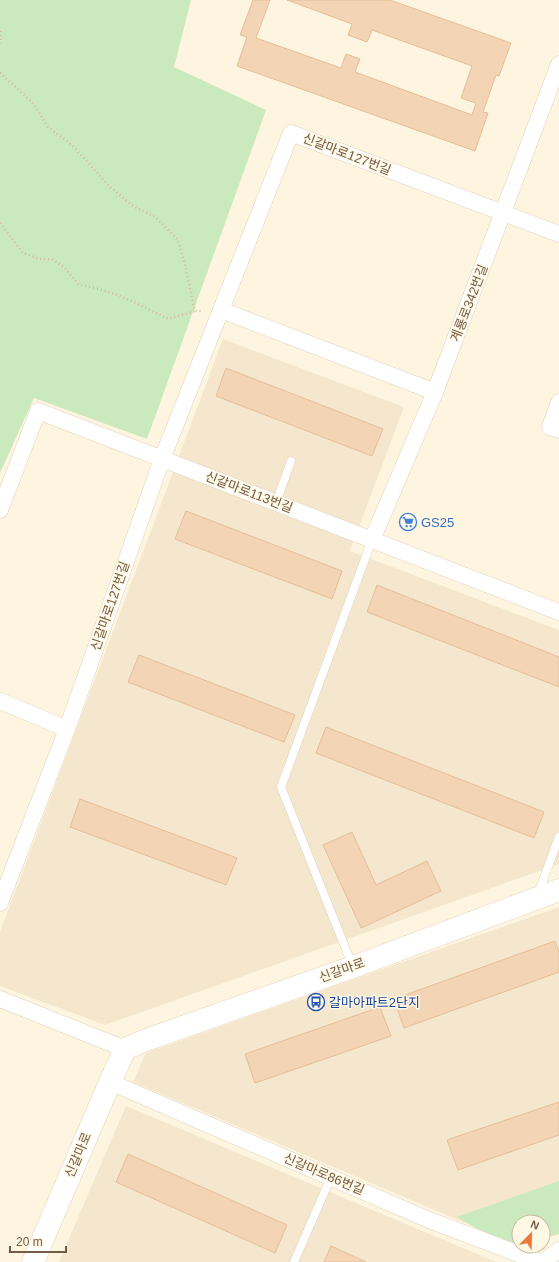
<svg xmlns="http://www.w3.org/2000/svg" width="559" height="1262" viewBox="0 0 559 1262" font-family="Arial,'Noto Sans KR',sans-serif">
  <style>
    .residential { fill: #f4e7cd }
    .green { fill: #caeabd }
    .building { fill: #f3d5b6; stroke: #e6be96 }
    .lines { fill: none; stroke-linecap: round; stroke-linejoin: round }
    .lane-casing { stroke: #e1d1bb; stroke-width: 9 }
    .street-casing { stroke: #e1d1bb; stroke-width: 17 }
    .secondary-casing { stroke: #e6d3b9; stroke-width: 23 }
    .path { stroke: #d7b999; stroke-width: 2.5; stroke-dasharray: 1 3; stroke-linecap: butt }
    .lane { stroke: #fff; stroke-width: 8 }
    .street { stroke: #fff; stroke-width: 16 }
    .secondary { stroke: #fff; stroke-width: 22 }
    .labels { text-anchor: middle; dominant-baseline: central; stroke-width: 3; stroke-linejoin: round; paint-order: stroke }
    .street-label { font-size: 13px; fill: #735c46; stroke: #fff8e5 }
    .shop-label { font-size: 13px; fill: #366cbe; stroke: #fff8e5; text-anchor: start }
    .transit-label { font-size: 13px; fill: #164399; stroke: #fff8e5; text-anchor: start }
  </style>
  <rect width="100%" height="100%" fill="#fdf5df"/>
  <g class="residential">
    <path d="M223,339L404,407L350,551L559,630V864L105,1025L0,986V932Z"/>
    <path d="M559,907V1234L543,1238V1222H519V1245H517L133,1082L146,1053Z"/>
    <path d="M126,1106L496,1262H59Z"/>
  </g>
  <g class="green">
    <path d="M0,0H191L174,67L266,110L147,439L34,398L0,473Z"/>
    <path d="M559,1181V1234L543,1238V1222H519V1245H517L478,1229L457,1217Z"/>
  </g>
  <g class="building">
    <path d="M253,0H270L256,38L341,68L346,54L360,59L355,72L472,115L476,103L461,98L472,66L372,30L367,42L348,35L352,24L287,0H390L511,43L499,76L496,75L483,112L488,113L475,151L237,66L247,37L240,35Z"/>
    <path d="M226,368L383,429L372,456L216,396Z"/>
    <path d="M186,511L342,571L332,599L175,539Z"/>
    <path d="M377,585L559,657V687L367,612Z"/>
    <path d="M139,655L295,715L284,742L128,682Z"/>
    <path d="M326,727L544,812L534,838L316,753Z"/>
    <path d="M80,799L237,858L226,885L70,827Z"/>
    <path d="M352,832L376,885L427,861L441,891L361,928L323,845Z"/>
    <path d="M555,941L559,951V972L404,1028L394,999Z"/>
    <path d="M380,1007L391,1036L255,1083L245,1054Z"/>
    <path d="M559,1102V1135L458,1170L447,1140Z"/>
    <path d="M128,1154L287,1225L275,1253L116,1182Z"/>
    <path d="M331,1246L366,1262H324Z"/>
  </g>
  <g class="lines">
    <g class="lane-casing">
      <g id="lane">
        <path d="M276,503L291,461"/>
        <path d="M538,894L559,837"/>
        <path d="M353,967L281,787L372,540"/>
        <path d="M294,1262L331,1177"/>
      </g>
    </g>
    <g class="street-casing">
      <g id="street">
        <path d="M221,310L435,392"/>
        <path d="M559,402L550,427L559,430"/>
        <path d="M0,510L38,411L559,612"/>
        <path d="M372,540L435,392L559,64"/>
        <path d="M0,701L67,729"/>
        <path d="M0,903L67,729L162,459L291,133L559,234"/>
        <path d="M0,999L125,1049"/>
        <path d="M110,1082L429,1220L540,1262"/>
        <path d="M543,1262L559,1250"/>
      </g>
    </g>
    <g class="secondary-casing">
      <path id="secondary" d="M33,1262L110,1082L125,1049L146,1040L353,967L559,890"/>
    </g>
    <g class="path">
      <path d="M0,31L1,42L0,43"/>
      <path d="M0,73L32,102L48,127L72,145L110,187L133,206L155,217L178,240L184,261L195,311H202"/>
      <path d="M0,223L23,253L40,259H52L64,267L79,285C111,289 140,305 168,319L195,311"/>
    </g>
    <use href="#lane" class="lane"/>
    <use href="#street" class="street"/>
    <use href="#secondary" class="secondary"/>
  </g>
  <defs>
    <g id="supermarket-ring" transform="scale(0.9)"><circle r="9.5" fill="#fff8e5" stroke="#3f7fe0" stroke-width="1.5"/><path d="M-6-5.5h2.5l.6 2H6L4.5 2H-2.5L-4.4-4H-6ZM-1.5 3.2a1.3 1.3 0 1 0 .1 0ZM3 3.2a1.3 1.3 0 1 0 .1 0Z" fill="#3f7fe0"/></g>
    <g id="bus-ring" transform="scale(0.9)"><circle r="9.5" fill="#fff8e5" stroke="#1a4fb4" stroke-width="1.5"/><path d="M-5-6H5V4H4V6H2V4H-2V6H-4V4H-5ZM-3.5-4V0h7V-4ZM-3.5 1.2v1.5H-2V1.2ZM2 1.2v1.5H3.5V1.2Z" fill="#1a4fb4"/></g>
  </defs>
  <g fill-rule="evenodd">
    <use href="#supermarket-ring" x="408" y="522"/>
    <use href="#bus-ring" x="316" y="1002"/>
  </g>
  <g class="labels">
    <g class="street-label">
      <text transform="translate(347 154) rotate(21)">신갈마로127번길</text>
      <text transform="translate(469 303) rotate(-69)">계룡로342번길</text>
      <text transform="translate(249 492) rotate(21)">신갈마로113번길</text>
      <text transform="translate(110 606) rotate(-71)">신갈마로127번길</text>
      <text transform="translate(342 970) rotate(-20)">신갈마로</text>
      <text transform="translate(78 1155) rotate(-67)">신갈마로</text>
      <text transform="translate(324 1174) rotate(23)">신갈마로86번길</text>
    </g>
    <g class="shop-label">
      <text x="421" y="522">GS25</text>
    </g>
    <g class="transit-label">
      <text x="329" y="1002">갈마아파트2단지</text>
    </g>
  </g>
  <g transform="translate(531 1234) rotate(23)"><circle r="19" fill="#fff8e5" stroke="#c7baa5"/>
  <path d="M0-3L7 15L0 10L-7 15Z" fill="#eb7a3f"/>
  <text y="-6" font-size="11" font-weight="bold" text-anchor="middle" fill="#735c46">N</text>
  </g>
  <path d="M10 1246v6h56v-6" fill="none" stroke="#735c46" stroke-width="2"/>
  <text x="16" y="1246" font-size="12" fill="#735c46" stroke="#fff8e5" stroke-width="3" paint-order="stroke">20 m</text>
</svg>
